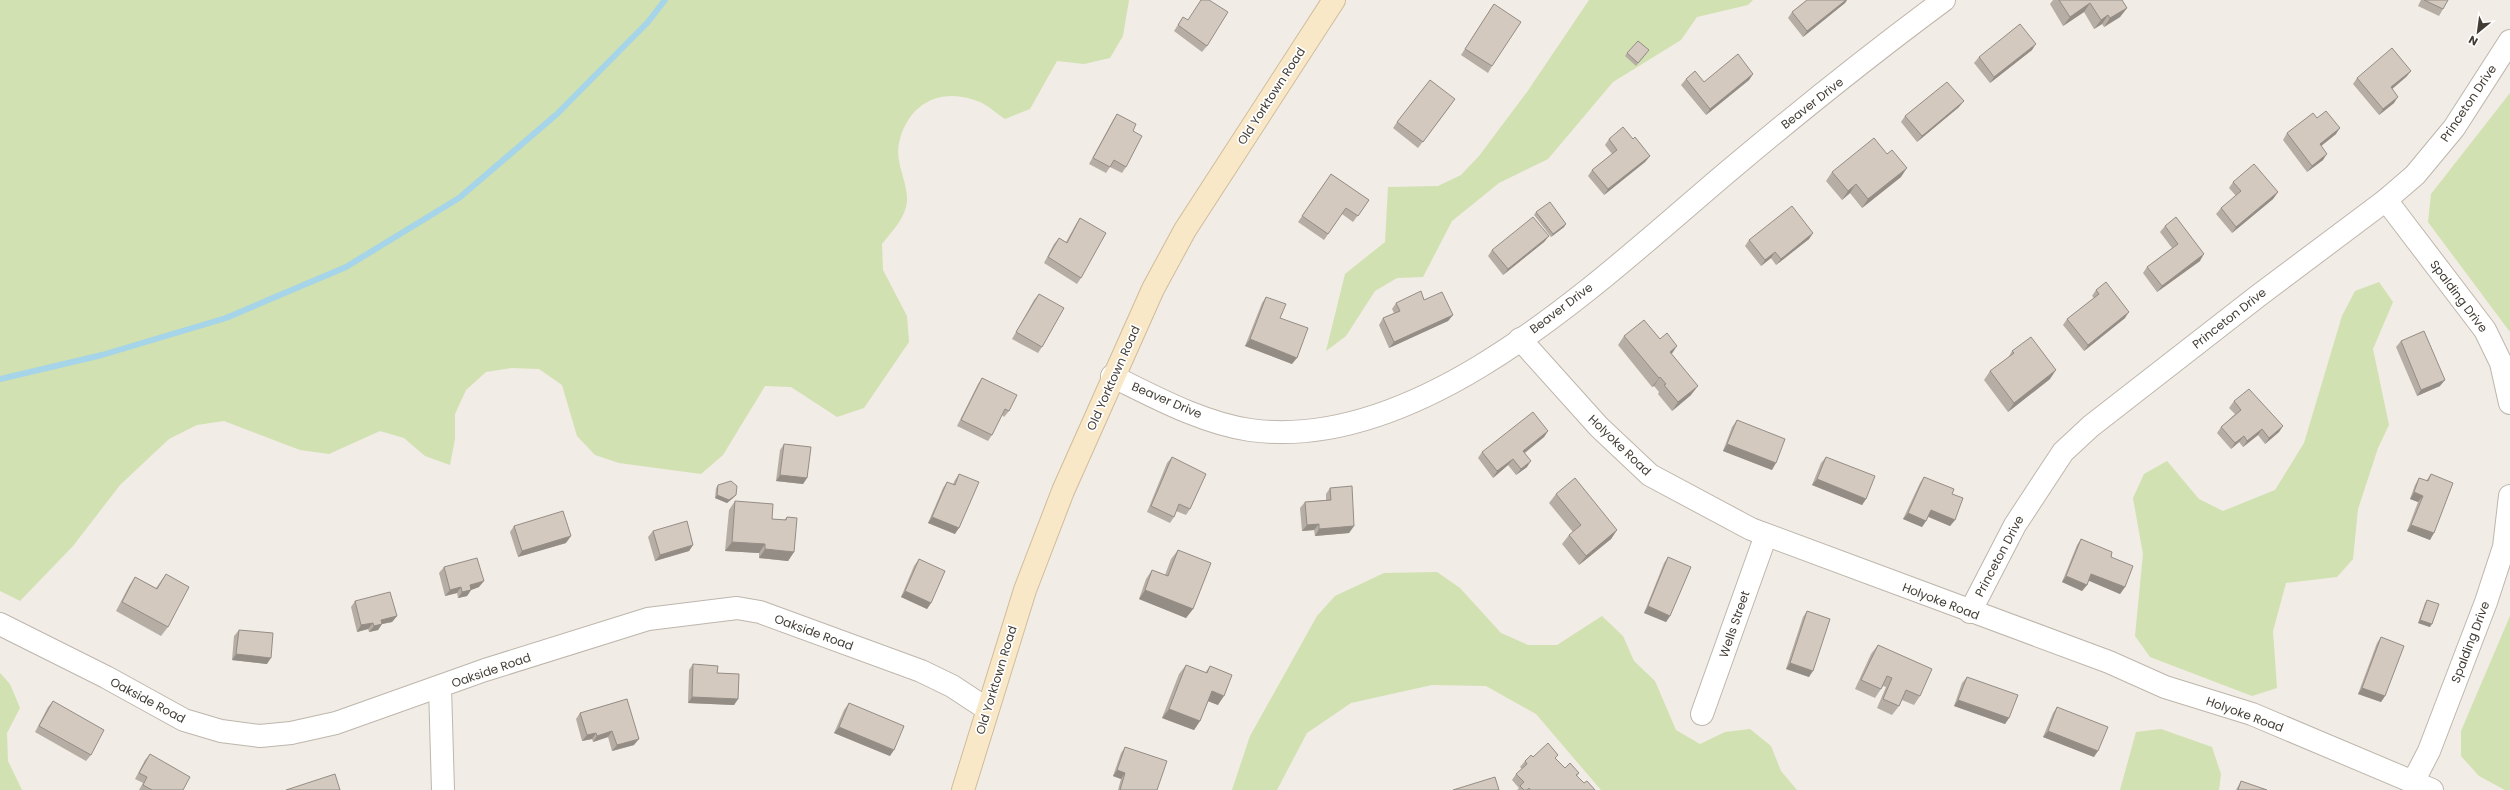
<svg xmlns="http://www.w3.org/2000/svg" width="2510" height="790" viewBox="0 0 2510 790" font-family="Poppins,sans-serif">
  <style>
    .green { fill: #d1e1b1 }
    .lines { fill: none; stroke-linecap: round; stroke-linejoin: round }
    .stream { stroke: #a6d4e8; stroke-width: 6 }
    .minor-casing { stroke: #beb6ac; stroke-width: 24 }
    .tertiary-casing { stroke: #beb6ac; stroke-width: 24 }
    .secondary-casing { stroke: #cfbc9b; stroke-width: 24 }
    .minor { stroke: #fff; stroke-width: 22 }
    .tertiary { stroke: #fff; stroke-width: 22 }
    .secondary { stroke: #f9e8c7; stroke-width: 22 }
    .wall { fill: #b6ada4 }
    .shaded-wall { fill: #948d86 }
    .building { fill: #d4c9bf; stroke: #948d86 }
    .labels { text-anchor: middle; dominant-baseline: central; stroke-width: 3.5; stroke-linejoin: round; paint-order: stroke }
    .street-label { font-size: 12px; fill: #423c35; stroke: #fff }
  </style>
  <rect width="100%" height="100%" fill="#f1ece5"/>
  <g class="green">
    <path d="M0,0H1129L1123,36L1110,58L1084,64L1057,61L1030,109L1005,119C997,114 989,106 980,102C942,86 908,102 899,143C895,162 906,179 907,197C908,216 892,231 882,244L883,270L907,316L909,342L864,408L837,417L791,387L765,386L723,455L701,474L619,463L595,455L577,436L562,385L539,369L512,368L486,372L466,390L455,414V439L450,465L425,456L404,438L380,431L329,454L300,450L224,421L197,425L169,439L120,485L73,546L20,601L0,591Z"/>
    <path d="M1589,0H1753L1748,5L1697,17L1681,40L1613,82L1548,159L1499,183L1452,221L1423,277L1397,278L1375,291L1346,336L1326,351L1345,274L1385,242L1388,187L1438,186L1461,175L1479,156L1527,92Z"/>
    <path d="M2510,93V332L2428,222L2431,194Z"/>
    <path d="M2379,282L2393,302L2373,349L2389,425L2378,448L2358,509L2353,559L2337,577L2286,583L2273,631L2277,688L2252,696L2150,657L2135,636L2143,554L2133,498L2144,474L2167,461L2199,499L2223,511L2275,490L2304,443L2342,316L2355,291Z"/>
    <path d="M1437,572L1460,588L1501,633L1528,645H1557L1602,616L1623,636L1634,661L1655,681L1676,730L1700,744L1725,732L1750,729L1771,746L1781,771L1797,790H1601L1536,714L1486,686L1432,685L1351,703L1307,733L1277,790H1232L1250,736L1317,616L1335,596L1384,573Z"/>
    <path d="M2510,616V790H2505L2479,776L2461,756V731Z"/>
    <path d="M0,673L10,684L20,708L7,733L8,761L22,790H0Z"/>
    <path d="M2161,729L2212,747L2221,774L2219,790H2120L2136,732Z"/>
  </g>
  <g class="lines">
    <path class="stream" d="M0,379L102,355L226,318L346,267L459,198L557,114L648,22L665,0"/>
    <g class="minor-casing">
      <g id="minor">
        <path d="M2386,200L2485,330L2501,363L2510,403"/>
        <path d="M1520,339L1599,427L1650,475L1751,529L2109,662L2165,687L2252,714L2432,790"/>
        <path d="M1112,376C1155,397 1202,423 1250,430C1425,454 1607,273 1731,169C1800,111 1871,54 1944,0"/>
        <path d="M1970,612L2015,525L2063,452L2091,426L2258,296L2386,200L2415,175L2454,128L2510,41"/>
        <path d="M440,687L443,790"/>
        <path d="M1702,714L1766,535"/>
        <path d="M2413,782L2429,751L2486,602L2504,547L2510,496"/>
      </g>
    </g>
    <g class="tertiary-casing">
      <path id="tertiary" d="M0,624L106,677L184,720L221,731L260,736L291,733L336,723L485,670L648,619L737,608L760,612L921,671L952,686L987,709"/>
    </g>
    <g class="secondary-casing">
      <path id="secondary" d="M963,790L1025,590L1063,491L1153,289L1185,230L1334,0"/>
    </g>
    <use href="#minor" class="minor"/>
    <use href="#tertiary" class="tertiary"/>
    <use href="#secondary" class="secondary"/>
  </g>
  <g class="wall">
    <path d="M1807,0H1847L1845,3L1803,37L1788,18L1792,12Z"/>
    <path d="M2053,0H2122L2127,8L2120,17L2104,27L2102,24L2094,29L2084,12L2063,26L2050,4Z"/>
    <path d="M2421,0H2448L2443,9L2439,16L2418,6Z"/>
    <path d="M1494,4L1492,66L1488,73L1461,55Z"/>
    <path d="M1183,17L1207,46L1202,52L1174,31Z"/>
    <path d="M2032,50L1990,83L1974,63L1979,57Z"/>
    <path d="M1627,53H1647L1636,66L1625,56Z"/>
    <path d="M2411,71L2406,77L2392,89L2394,103L2379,115L2353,84L2357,78Z"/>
    <path d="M1753,74L1749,80L1706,115L1681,85L1686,79L1704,82Z"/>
    <path d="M1451,105L1418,148L1393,128L1397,122Z"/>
    <path d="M1959,107L1917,142L1901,122L1905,116Z"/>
    <path d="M1117,114L1133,131L1126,167L1122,173L1110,167L1106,173L1089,164L1113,120Z"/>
    <path d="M2317,118L2336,134L2321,146L2323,160L2307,172L2283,140L2287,133Z"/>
    <path d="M1609,139H1633L1650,156L1645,162L1604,195L1588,176L1592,170L1612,154L1605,145Z"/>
    <path d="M1832,172L1901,177L1862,208L1850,193L1842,200L1826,181Z"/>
    <path d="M1331,174L1369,200L1353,222L1342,214L1324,240L1298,222Z"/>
    <path d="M2233,182L2278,192L2273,199L2232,233L2216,214L2221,208L2236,196L2229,188Z"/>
    <path d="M1536,212L1566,224L1564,227L1551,237L1534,215Z"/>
    <path d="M1080,218L1081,278L1077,284L1044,263L1054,244L1059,238L1066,242L1076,224Z"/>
    <path d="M2165,226L2200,261L2157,292L2143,273L2147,267L2172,248L2160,232Z"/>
    <path d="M1813,233L1809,239L1776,265L1771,258L1761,266L1745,246L1749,240Z"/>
    <path d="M1549,236L1544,242L1503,275L1488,256L1492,250Z"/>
    <path d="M2096,290L2125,318L2084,351L2063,325L2067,319L2094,298L2092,296Z"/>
    <path d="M1039,294L1042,347L1038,353L1012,339L1034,300Z"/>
    <path d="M1266,297L1280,318L1292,364L1245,346L1262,303Z"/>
    <path d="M1424,300L1453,315L1448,321L1389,348L1379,325L1383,318L1394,313L1392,309L1396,303Z"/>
    <path d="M1624,336L1660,339L1677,346L1671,354L1691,395L1672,411L1658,394L1659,392L1654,386L1652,387L1618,345Z"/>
    <path d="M2401,341L2440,386L2417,396L2396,347Z"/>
    <path d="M2012,351L2050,379L2008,412L1984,380L1990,371L2008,358Z"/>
    <path d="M982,378L1009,411L1004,417L1002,415L992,435L988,441L957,426L978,384Z"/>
    <path d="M2234,401L2283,426L2279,432L2265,444L2258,435L2243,447L2239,442L2231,449L2217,433L2221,427L2235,414L2229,408Z"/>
    <path d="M1737,420L1772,470L1723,451L1732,427Z"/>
    <path d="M1548,431L1544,437L1525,453L1527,467L1516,475L1508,465L1493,478L1478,458L1482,452Z"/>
    <path d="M784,444L807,478L803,484L776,481L780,450Z"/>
    <path d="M1172,457L1190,509L1186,515L1176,511L1174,517L1170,523L1147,512L1167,463Z"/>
    <path d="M1826,457L1866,499L1862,505L1812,485L1821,463Z"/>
    <path d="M959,474L955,534L928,523L943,488L947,482L953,484L955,480Z"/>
    <path d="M2431,474L2430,540L2407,531L2418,502L2410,499L2415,485L2419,478L2426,481Z"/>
    <path d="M1924,477L1952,494L1955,520L1950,526L1928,517L1926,521L1922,527L1903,519L1920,483Z"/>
    <path d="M718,485L733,498L727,503L715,498L716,488Z"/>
    <path d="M1330,488L1354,526L1349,533L1315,536L1314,530L1302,531L1300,508L1305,502L1326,500V494Z"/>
    <path d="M1556,494L1617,530L1611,539L1579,565L1562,544L1569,535L1573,532L1549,503Z"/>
    <path d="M735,501L772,519L784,520L787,517L794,552L788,561L759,558V553L725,551L729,510Z"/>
    <path d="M514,526L566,543L518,557L510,532Z"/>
    <path d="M653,531L693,545L689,551L655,561L648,537Z"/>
    <path d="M2081,539L2125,587L2120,594L2088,580L2087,585L2082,591L2062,582L2077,545Z"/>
    <path d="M1178,550L1193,609L1186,618L1139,599L1146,579L1152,570L1165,575L1171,559Z"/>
    <path d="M1668,557L1670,616L1666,622L1644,613L1664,563Z"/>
    <path d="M919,559L931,603L927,609L901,597L914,566Z"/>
    <path d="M444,567L479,587L471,590L467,596L458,598L457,593L445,596L439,573Z"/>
    <path d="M166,574L168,627L161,636L116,611L129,586L135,577L156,588Z"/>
    <path d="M2427,600L2430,627L2418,623L2425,603Z"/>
    <path d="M355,601L397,616L392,622L382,624L378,630L369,632L368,629L357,632L351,607Z"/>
    <path d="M1807,611L1809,677L1786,669L1803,617Z"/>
    <path d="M239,630L267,664L232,660L234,636Z"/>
    <path d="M2381,637L2385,696L2381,702L2358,694L2377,643Z"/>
    <path d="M1878,645L1920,696L1914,705L1902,700L1899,706L1892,715L1877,708L1886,687L1883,686L1875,698L1855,689L1871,654Z"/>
    <path d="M693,664L717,673L738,699L734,705L688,703L689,670Z"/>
    <path d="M1186,665L1205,673L1210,666L1218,705L1208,701L1200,721L1194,730L1162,718L1179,674Z"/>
    <path d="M1967,677L2009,718L2005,724L1954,706L1962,683Z"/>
    <path d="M627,699L634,745L612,751L608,737L593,742L592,739L582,741L576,719L580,713Z"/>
    <path d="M53,701L91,755L86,761L35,732L48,707Z"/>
    <path d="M849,703L890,756L834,733L844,710Z"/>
    <path d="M2057,707L2094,757L2043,737L2053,713Z"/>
    <path d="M1125,747L1157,790H1118L1121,779L1113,776L1121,753Z"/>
    <path d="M150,754L183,790H139L143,783L135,779L145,760Z"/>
    <path d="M1533,757L1556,759L1565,768L1579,773L1577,776L1584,783L1595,790H1517L1519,788L1512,780L1516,774L1522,769L1520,767L1525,761Z"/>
    <path d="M2241,781L2267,790H2236L2237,788Z"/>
  </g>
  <g class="shaded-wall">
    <path d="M1846,0H1847L1845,3L1803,37L1807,31Z"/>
    <path d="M2090,3L2084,12L2063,26L2070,17Z"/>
    <path d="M2127,8L2120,17L2104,27L2110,18Z"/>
    <path d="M2108,15L2102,24L2094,29L2101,20Z"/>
    <path d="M2036,44L2032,50L1990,83L1994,77Z"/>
    <path d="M2411,71L2406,77L2386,94L2391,87Z"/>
    <path d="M1753,74L1749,80L1706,115L1710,109Z"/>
    <path d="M2398,97L2394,103L2379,115L2383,109Z"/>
    <path d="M1964,101L1959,107L1917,142L1922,136Z"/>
    <path d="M2340,128L2336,134L2316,150L2320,144Z"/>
    <path d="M2327,154L2323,160L2307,172L2312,166Z"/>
    <path d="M1650,156L1645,162L1604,195L1608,189Z"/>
    <path d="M1907,168L1901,177L1862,208L1868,199Z"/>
    <path d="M1856,184L1850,193L1842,200L1848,191Z"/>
    <path d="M2278,192L2273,199L2232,233L2236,227Z"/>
    <path d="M1566,224L1564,227L1551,237L1553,234Z"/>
    <path d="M1813,233L1809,239L1776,265L1781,259Z"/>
    <path d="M1549,236L1544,242L1503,275L1508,269Z"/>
    <path d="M1775,252L1771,258L1761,266L1765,260Z"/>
    <path d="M2204,254L2200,261L2157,292L2162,286Z"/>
    <path d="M2129,312L2125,318L2084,351L2088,345Z"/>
    <path d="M1453,315L1448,321L1389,348L1394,342Z"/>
    <path d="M1250,339L1297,358L1292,364L1245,346Z"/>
    <path d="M1677,346L1671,355L1670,352Z"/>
    <path d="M2056,370L2050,379L2008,412L2014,403Z"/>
    <path d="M1660,377L1654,386L1652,387L1659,378Z"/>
    <path d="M2445,380L2440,386L2417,396L2421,390Z"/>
    <path d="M1698,386L1691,395L1672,411L1678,402Z"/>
    <path d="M2283,426L2279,432L2265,444L2269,438Z"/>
    <path d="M2262,429L2258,435L2243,447L2247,441Z"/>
    <path d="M1548,431L1544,437L1519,457L1523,451Z"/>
    <path d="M2244,436L2239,442L2231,449L2235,443Z"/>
    <path d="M1727,444L1776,463L1772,470L1723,451Z"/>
    <path d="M1513,459L1508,465L1493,478L1497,471Z"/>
    <path d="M1531,461L1527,467L1516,475L1521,469Z"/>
    <path d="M780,475L807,478L803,484L776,481Z"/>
    <path d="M1817,479L1866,499L1862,505L1812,485Z"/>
    <path d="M2414,492L2423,496L2418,502L2410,499Z"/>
    <path d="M717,495H736L733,498L727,503L715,498Z"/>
    <path d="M1931,510L1955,520L1950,526L1927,516Z"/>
    <path d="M1908,513L1926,521L1922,527L1903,519Z"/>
    <path d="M932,517L959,528L955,534L928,523Z"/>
    <path d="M1319,524L1314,530L1302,531L1307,525Z"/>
    <path d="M2411,525L2434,533L2430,540L2407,531Z"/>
    <path d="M1354,526L1349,533L1315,536L1319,529Z"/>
    <path d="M1617,530L1611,539L1579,565L1586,556Z"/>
    <path d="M571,536L566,543L518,557L522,551Z"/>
    <path d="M732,542L765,544L759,553L725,551Z"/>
    <path d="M693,545L689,551L655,561L660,555Z"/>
    <path d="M765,549L794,552L788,561L759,558Z"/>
    <path d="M2091,574L2125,587L2120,594L2087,580Z"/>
    <path d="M2066,576L2087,585L2082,591L2062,582Z"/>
    <path d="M484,581L479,587L471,590L467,596L458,598L462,592L470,585Z"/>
    <path d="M461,587L457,593L445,596L450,590Z"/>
    <path d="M1145,590L1193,609L1186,618L1139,599Z"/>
    <path d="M905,591L931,603L927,609L901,597Z"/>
    <path d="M1648,606L1670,616L1666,622L1644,613Z"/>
    <path d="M397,616L392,622L382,624L378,630L369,632L374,626L381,620Z"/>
    <path d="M2420,620L2432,624L2430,627L2418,623Z"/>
    <path d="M373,623L368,629L357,632L361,625Z"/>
    <path d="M236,654L271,658L267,664L232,660Z"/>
    <path d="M1790,663L1813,671L1809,677L1786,669Z"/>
    <path d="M2362,688L2385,696L2381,702L2358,694Z"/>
    <path d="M1212,691L1224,696L1218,705L1205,700Z"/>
    <path d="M692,697L738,699L734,705L688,703Z"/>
    <path d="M1958,700L2009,718L2005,724L1954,706Z"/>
    <path d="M1169,709L1200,721L1194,730L1162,718Z"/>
    <path d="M839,727L894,750L890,756L834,733Z"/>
    <path d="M612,731L608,737L593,742L597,736Z"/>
    <path d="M2048,731L2098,751L2094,757L2043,737Z"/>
    <path d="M596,733L592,739L582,741L587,735Z"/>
    <path d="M639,739L634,745L612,751L617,745Z"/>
    <path d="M1117,770L1125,773L1121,779L1113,776Z"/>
  </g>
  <g class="building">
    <path d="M1201,0H1209L1228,12L1207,46L1178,25L1183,17L1188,20Z"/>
    <path d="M1807,0H1846L1807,31L1792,12Z"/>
    <path d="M2059,0H2122L2127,8L2110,18L2108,15L2101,20L2090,3L2070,17Z"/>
    <path d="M2424,0H2448L2443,9Z"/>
    <path d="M1494,4L1521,22L1492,66L1465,49Z"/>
    <path d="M2020,24L2036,44L1994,77L1979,57Z"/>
    <path d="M1638,41L1649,50L1638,63L1627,53Z"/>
    <path d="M2392,48L2411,71L2391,87L2398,97L2383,109L2357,78Z"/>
    <path d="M1738,54L1753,74L1710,109L1686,79L1695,71L1704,82Z"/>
    <path d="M1430,80L1455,99L1423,142L1397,122Z"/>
    <path d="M1947,82L1964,101L1922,136L1905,116Z"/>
    <path d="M2326,111L2340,128L2320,144L2327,154L2312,166L2287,133L2313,113L2317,118Z"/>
    <path d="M1117,114L1136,124L1133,131L1142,136L1126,167L1114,160L1110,167L1093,158Z"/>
    <path d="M1623,127L1633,139L1635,137L1650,156L1608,189L1592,170L1617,150L1609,139Z"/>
    <path d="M1874,138L1887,154L1892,150L1907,168L1868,199L1856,184L1848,191L1832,172Z"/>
    <path d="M2254,164L2278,192L2236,227L2221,208L2241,191L2233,182Z"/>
    <path d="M1331,174L1369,200L1358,216L1346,208L1328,234L1302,216Z"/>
    <path d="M1550,202L1566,224L1553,234L1536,212Z"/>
    <path d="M1792,206L1813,233L1781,259L1775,252L1765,260L1749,240Z"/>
    <path d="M1533,217L1549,236L1508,269L1492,250Z"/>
    <path d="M2176,217L2204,254L2162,286L2147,267L2178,244L2165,226Z"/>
    <path d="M1080,218L1106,233L1081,278L1048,257L1059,238L1067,243Z"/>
    <path d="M2106,282L2129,312L2088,345L2067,319L2099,294L2096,290Z"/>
    <path d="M1421,291L1424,300L1442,292L1453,315L1394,342L1383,318L1400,311L1396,303Z"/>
    <path d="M1039,294L1064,308L1042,347L1016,332Z"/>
    <path d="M1266,297L1286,304L1280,318L1308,328L1297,358L1250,339Z"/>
    <path d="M1644,320L1660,339L1667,333L1677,346L1670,352L1698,386L1678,402L1664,385L1666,384L1660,377L1659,378L1624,336Z"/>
    <path d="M2424,331L2445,380L2421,390L2401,341Z"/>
    <path d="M2031,337L2056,370L2014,403L1990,371L2014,353L2012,351Z"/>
    <path d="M982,378L1017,395L1009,411L1005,409L992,435L961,420Z"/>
    <path d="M2249,389L2283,426L2269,438L2262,429L2247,441L2244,436L2235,443L2221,427L2241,410L2234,401Z"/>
    <path d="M1533,412L1548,431L1523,451L1531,461L1521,469L1513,459L1497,471L1482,452Z"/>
    <path d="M1737,420L1785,439L1776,463L1727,444Z"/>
    <path d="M784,444L811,447L807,478L780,475Z"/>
    <path d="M1172,457L1206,474L1190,509L1179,504L1174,517L1151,506Z"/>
    <path d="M1826,457L1875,476L1866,499L1817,479Z"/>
    <path d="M959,474L979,482L959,528L932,517L947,482L955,485Z"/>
    <path d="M2431,474L2453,483L2434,533L2411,525L2423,496L2414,492L2419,478L2428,481Z"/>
    <path d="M1924,477L1954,489L1952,494L1963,498L1955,520L1931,510L1926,521L1908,513Z"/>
    <path d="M1575,478L1617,530L1586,556L1569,535L1581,525L1556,494Z"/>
    <path d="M731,481L737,486L736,495L729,500L717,495L718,485Z"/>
    <path d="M1352,486L1354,526L1319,529V524L1307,525L1305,502L1331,500L1330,488Z"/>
    <path d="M735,501L773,504L772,519L786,520L787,517L797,518L794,552L765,549V544L732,542Z"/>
    <path d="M563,511L571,536L522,551L514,526Z"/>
    <path d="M687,521L693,545L660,555L653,531Z"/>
    <path d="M2081,539L2112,552L2111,557L2133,566L2125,587L2091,574L2087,585L2066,576Z"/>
    <path d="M1178,550L1211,563L1193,609L1145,590L1152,570L1168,576Z"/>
    <path d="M1668,557L1691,567L1670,616L1648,606Z"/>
    <path d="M477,558L484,581L470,585L471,590L462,592L461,587L450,590L444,567Z"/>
    <path d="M919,559L945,571L931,603L905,591Z"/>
    <path d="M166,574L189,587L168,627L122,602L135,577L157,589Z"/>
    <path d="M390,592L397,616L381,620L382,624L374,626L373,623L361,625L355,601Z"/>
    <path d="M2427,600L2439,604L2432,624L2420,620Z"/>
    <path d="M1807,611L1830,619L1813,671L1790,663Z"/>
    <path d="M239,630L273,633L271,658L236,654Z"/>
    <path d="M2381,637L2404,646L2385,696L2362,688Z"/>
    <path d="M1878,645L1932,669L1920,696L1906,690L1899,706L1883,699L1892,678L1887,676L1881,689L1861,680Z"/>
    <path d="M693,664L718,666L717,673L739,674L738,699L692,697Z"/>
    <path d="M1186,665L1207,673L1210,666L1232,675L1224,696L1212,691L1200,721L1169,709Z"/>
    <path d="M1967,677L2018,695L2009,718L1958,700Z"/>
    <path d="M627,699L639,739L617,745L612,731L597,736L596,733L587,735L580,713Z"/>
    <path d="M53,701L104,730L91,755L39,726Z"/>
    <path d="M849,703L904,726L894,750L839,727Z"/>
    <path d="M2057,707L2108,727L2098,751L2048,731Z"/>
    <path d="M1548,743L1558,755L1555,758L1565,768L1570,763L1579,773L1576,775L1584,783L1587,781L1595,790H1530L1529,788L1527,790H1524L1520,786L1524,782L1516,774L1527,764L1525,761L1531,755L1533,757Z"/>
    <path d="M1125,747L1167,761L1157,790H1120L1125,773L1117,770Z"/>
    <path d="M150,754L190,777L183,790H152L143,785L147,777L139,773Z"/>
    <path d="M335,774L340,790H286Z"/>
    <path d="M1495,777L1499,790H1453Z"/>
    <path d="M2241,781L2267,790H2238Z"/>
  </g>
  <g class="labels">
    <g class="street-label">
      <text transform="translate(1271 96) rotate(-57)">Old Yorktown Road</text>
      <text transform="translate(1812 103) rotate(-38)">Beaver Drive</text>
      <text transform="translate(2468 103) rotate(-56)">Princeton Drive</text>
      <text transform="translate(2459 296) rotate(53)">Spalding Drive</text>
      <text transform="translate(1561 308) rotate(-37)">Beaver Drive</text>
      <text transform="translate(2229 318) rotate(-38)">Princeton Drive</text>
      <text transform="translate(1113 378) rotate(-66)">Old Yorktown Road</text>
      <text transform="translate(1167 400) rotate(23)">Beaver Drive</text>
      <text transform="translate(1620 445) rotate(44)">Holyoke Road</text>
      <text transform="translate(1999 556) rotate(-62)">Princeton Drive</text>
      <text transform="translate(1941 601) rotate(21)">Holyoke Road</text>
      <text transform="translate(1734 624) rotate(-71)">Wells Street</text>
      <text transform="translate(814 632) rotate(20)">Oakside Road</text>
      <text transform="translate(2470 642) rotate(-69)">Spalding Drive</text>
      <text transform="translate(491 670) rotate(-19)">Oakside Road</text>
      <text transform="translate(996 680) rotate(-73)">Old Yorktown Road</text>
      <text transform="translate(148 700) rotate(28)">Oakside Road</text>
      <text transform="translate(2245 714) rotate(20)">Holyoke Road</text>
    </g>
  </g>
  <g transform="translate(2478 32) rotate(209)" stroke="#ffffff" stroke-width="3" paint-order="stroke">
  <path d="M0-3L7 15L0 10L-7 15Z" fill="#423c35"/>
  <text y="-6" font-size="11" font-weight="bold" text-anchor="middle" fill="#423c35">N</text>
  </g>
</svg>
